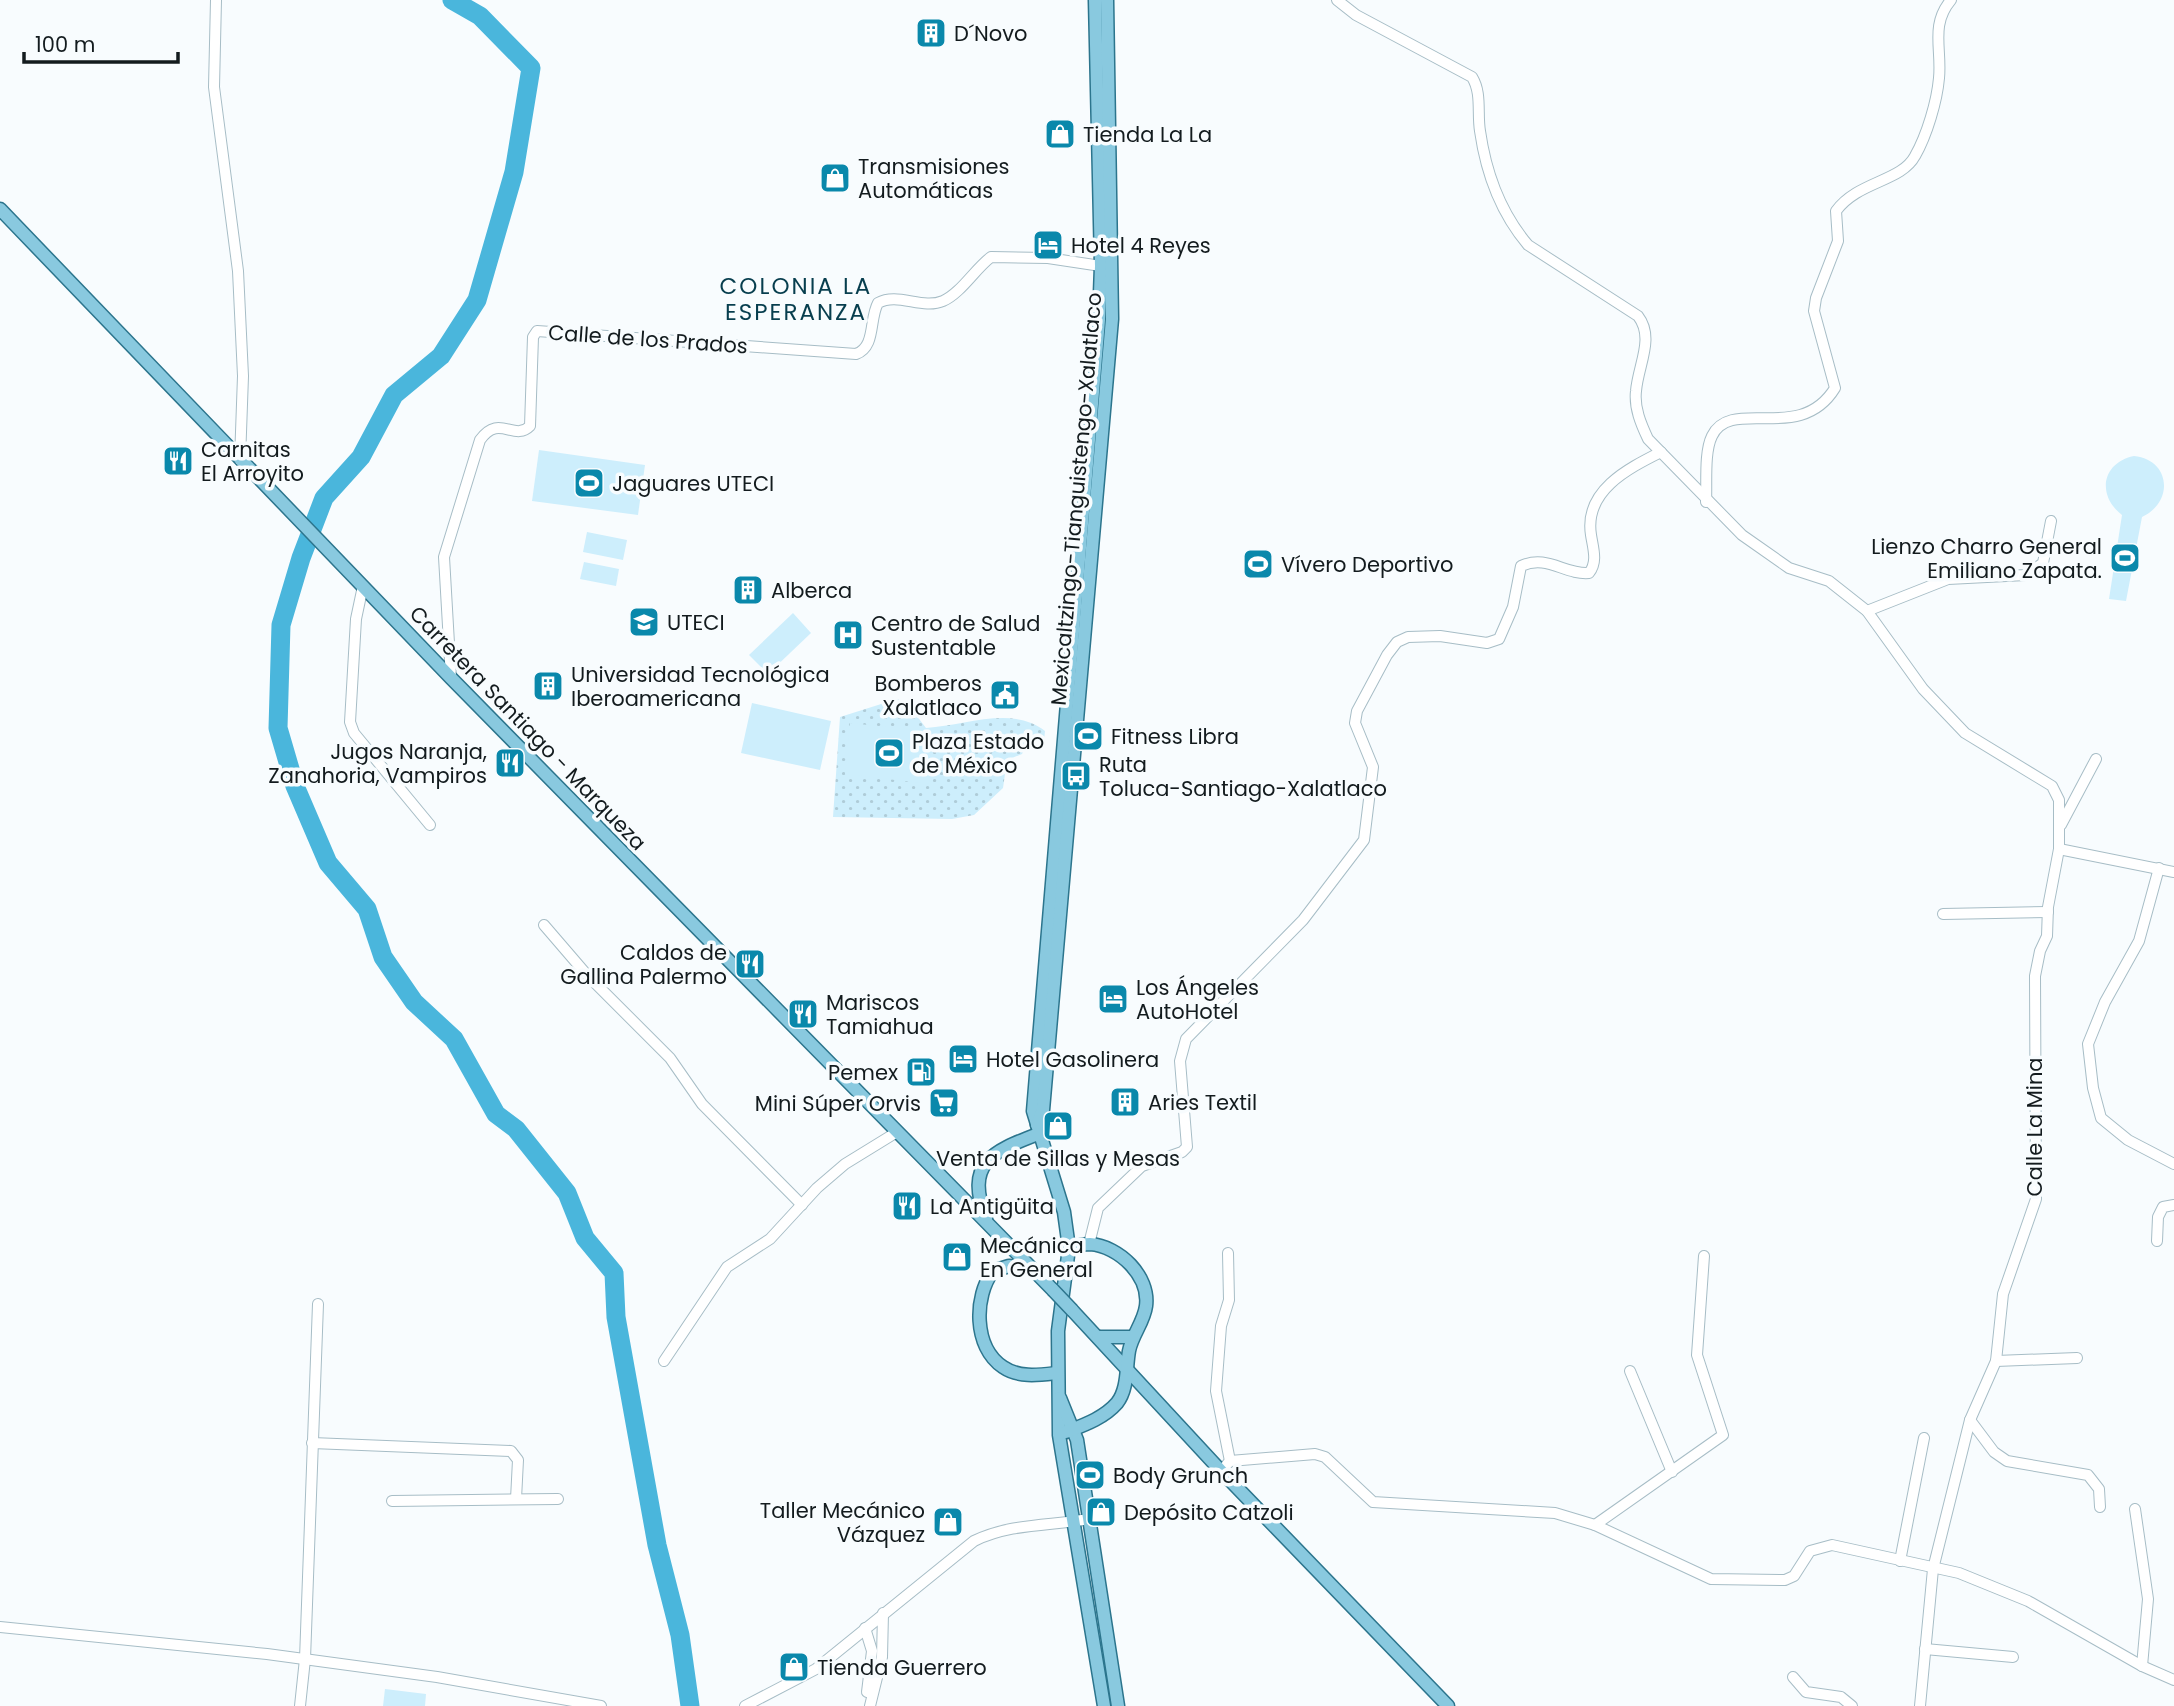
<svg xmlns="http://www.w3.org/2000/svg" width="2174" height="1706" viewBox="0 0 2174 1706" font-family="Poppins,sans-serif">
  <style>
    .park { fill: url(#park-dots) }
    .pitch { fill: #cdeefc }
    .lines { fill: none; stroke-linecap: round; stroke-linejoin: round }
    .river { stroke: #4ab6dc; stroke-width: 19 }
    .minor-casing { stroke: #a7bdc6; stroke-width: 12 }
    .major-casing { stroke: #2c758d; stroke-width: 15 }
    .minor { stroke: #fff; stroke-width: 10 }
    .major { stroke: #89c9df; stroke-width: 12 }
    .major-bridge-casing { stroke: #2c758d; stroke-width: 15; stroke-linecap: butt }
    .major-bridge { stroke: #89c9df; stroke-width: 12 }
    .labels { text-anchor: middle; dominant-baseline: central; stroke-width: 7; stroke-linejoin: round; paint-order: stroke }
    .poi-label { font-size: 21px; fill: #131b1e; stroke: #f8fcfe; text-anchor: start }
    .street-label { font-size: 21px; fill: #131b1e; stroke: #f8fcfe }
    .neighbourhood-label { font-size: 23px; letter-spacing: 2px; fill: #073e4e; stroke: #f8fcfe }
  </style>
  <defs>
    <pattern id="park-dots" width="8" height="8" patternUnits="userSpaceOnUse" patternTransform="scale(1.75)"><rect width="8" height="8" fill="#cdeefc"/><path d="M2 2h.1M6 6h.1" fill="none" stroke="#afccd8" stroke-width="1.8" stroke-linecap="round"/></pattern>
  </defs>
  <rect width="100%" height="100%" fill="#f8fcfe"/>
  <path class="park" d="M897,699L907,703L926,728C965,726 1012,705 1045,731L1044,741L1028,742L1022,754L1007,760L1003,788L974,815L952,819L833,817L840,717Z"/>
  <g class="pitch">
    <path d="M539,450L645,465L638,515L532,501Z"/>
    <path d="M2134,456C2171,460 2174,502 2142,517L2126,601L2109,599L2122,515C2097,496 2101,463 2134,456Z"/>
    <path d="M587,532L627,540L623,560L583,552Z"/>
    <path d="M584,562L619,569L616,586L580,579Z"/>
    <path d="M793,613L811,633L768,674L749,655Z"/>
    <path d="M752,703L831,721L820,770L741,753Z"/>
    <path d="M850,723L932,732L929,784L845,774Z"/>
    <path d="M385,1689L426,1694L425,1706H383Z"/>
  </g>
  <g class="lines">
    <path class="river" d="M452,0L480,16L531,68L514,172L477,300L441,356L394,395L361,457L324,498L301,558L281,625L278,728L295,786L328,863L367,909L383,957L414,1002L454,1039L496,1114L516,1129L567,1193L585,1238L614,1273L616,1317L657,1545L680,1635L690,1706"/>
    <g class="minor-casing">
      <g id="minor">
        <path d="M216,0L214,87L238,271L243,376L240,460"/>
        <path d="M1337,0L1356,15L1472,77C1482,93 1477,113 1480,131C1486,173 1500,212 1528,245L1638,316C1655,338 1638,365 1636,391C1634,408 1641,424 1648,439L1742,535L1789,568L1829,581L1867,611L1923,689L1965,733L2052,786L2059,800V849L2048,907L2047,936L2040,951L2035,976L2036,1199L2003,1294L1996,1361L1970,1420L1933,1569L1920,1706"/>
        <path d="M1706,502C1707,483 1704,452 1712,436C1731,396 1800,445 1835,388L1814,311L1816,298L1838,241L1836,211C1858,181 1901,182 1915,156C1927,135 1937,101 1939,78C1942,49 1930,25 1951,0"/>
        <path d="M363,586L356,619L350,722L354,733L430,825"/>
        <path d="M1867,611L1948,579L2026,575L2043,563L2051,521"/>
        <path d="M451,678L444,557L480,440C499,413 514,442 530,426L533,337L537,331L856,354C876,347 869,319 878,303C898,292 922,310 943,301C961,293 975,269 991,257L1048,258L1101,266"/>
        <path d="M2061,825L2096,759"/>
        <path d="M2059,849L2174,872"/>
        <path d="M2159,868L2139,941L2105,1002L2088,1044L2093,1088L2101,1118L2128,1140L2174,1164"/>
        <path d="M1943,914L2048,912"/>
        <path d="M544,925L587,975L670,1058L702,1104L802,1205"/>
        <path d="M2157,1241L2158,1217L2163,1207L2174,1205"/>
        <path d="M1089,1244L1098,1208L1142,1166L1182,1152L1187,1147L1180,1061L1186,1039L1303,920L1364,840L1373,767L1355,723L1357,711L1387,655L1397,642L1408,637L1440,636L1487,643L1499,639L1513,607L1521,566C1547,554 1565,575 1589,573C1598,562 1593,548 1591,535C1584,491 1627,469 1661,452"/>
        <path d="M1228,1253L1229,1300L1221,1326L1216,1391L1230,1461"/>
        <path d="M664,1361L727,1267L770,1239L817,1188L845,1164L897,1132"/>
        <path d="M1996,1361L2077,1358"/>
        <path d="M1630,1371L1672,1472"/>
        <path d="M1970,1420L1994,1452L2007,1461L2088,1475L2099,1489L2100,1507"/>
        <path d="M312,1443L511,1451L518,1460L516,1499"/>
        <path d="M1221,1471L1230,1461L1315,1454L1325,1457L1373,1502L1555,1513L1595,1525L1711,1579L1785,1580L1794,1576L1810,1551L1832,1545L1959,1573L2028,1601L2142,1666L2174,1680"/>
        <path d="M392,1501L558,1499"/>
        <path d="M2135,1509L2148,1599L2142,1666"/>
        <path d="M1595,1525L1723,1435L1697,1355L1704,1256"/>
        <path d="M1900,1561L1924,1438"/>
        <path d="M0,1627L267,1654L437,1677L601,1706"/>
        <path d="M865,1628L872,1651L867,1692"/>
        <path d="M1925,1649L2013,1657"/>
        <path d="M1793,1677L1806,1692L1841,1697L1852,1706"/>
        <path d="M300,1706L305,1659L318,1304"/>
        <path d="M745,1706L816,1669L974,1541C1011,1523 1050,1526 1089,1519"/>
        <path d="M870,1706L882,1657L883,1613"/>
      </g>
    </g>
    <g class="major-casing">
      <g id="major">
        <path d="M1095,0L1101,266L1099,320L1033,1111L1064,1212L1069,1248L1058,1331L1059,1435L1104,1706"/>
        <path d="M0,209L451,678L1053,1290"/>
        <path d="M1037,1125L1043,1110L1112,319L1107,0"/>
        <path d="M986,1219C965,1163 991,1152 1038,1134"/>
        <path d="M1032,1270L1009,1266L993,1271C974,1296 973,1347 1003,1367C1019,1378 1039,1375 1057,1373"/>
        <path d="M1072,1310L1221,1471L1448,1706"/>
        <path d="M1098,1337H1133"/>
        <path d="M1060,1398L1077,1440L1118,1706"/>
        <path d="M1066,1432C1084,1425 1104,1418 1117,1403C1128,1389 1126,1368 1129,1351C1132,1335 1144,1322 1146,1306C1150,1276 1119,1246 1090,1244C1084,1244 1076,1246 1069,1248"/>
      </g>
    </g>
    <use href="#minor" class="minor"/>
    <use href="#major" class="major"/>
    <g class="major-bridge-casing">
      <path id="major-bridge" d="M1053,1290L1072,1310"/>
    </g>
    <use href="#major-bridge" class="major-bridge"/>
  </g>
  <defs>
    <g id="building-square" transform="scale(1.575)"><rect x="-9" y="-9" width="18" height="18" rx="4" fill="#0a88ab" stroke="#f8fcfe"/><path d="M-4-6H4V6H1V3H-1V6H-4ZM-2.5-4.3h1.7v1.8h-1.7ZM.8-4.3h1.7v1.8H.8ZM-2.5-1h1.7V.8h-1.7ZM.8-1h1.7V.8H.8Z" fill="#fff"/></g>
    <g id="shop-square" transform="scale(1.575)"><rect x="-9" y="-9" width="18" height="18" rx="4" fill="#0a88ab" stroke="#f8fcfe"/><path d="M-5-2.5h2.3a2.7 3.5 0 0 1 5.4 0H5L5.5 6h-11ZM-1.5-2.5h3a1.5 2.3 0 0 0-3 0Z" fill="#fff"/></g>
    <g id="hotel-square" transform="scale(1.575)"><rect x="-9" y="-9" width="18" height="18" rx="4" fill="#0a88ab" stroke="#f8fcfe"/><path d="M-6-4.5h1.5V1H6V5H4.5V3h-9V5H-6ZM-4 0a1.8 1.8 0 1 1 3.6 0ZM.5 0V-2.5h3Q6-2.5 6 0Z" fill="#fff"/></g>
    <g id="restaurant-square" transform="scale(1.575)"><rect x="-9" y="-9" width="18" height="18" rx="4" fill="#0a88ab" stroke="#f8fcfe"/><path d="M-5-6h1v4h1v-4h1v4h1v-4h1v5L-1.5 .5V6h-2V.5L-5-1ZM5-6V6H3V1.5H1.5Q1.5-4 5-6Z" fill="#fff"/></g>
    <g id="stadium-square" transform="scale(1.575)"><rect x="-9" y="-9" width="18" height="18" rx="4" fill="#0a88ab" stroke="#f8fcfe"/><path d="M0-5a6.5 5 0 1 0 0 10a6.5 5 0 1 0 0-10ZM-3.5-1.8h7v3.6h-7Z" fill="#fff"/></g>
    <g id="school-square" transform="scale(1.575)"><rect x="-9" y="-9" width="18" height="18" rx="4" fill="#0a88ab" stroke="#f8fcfe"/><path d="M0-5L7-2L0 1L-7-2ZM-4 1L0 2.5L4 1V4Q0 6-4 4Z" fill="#fff"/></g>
    <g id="hospital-square" transform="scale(1.575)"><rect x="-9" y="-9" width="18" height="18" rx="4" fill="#0a88ab" stroke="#f8fcfe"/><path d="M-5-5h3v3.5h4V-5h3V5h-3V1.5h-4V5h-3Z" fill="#fff"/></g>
    <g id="civic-square" transform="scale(1.575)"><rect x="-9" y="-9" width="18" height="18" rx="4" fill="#0a88ab" stroke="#f8fcfe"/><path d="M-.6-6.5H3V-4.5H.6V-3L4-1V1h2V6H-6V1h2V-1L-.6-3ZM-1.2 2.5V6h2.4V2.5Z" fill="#fff"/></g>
    <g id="bus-square" transform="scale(1.575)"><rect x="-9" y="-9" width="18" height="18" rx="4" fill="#0a88ab" stroke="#f8fcfe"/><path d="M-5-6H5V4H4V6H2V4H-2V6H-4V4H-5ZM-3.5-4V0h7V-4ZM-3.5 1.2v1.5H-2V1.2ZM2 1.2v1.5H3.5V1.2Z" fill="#fff"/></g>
    <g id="fuel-square" transform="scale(1.575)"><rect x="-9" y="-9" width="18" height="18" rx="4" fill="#0a88ab" stroke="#f8fcfe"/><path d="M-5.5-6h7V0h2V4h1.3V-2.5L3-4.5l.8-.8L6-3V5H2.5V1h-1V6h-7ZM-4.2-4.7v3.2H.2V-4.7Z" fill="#fff"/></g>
    <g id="supermarket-square" transform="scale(1.575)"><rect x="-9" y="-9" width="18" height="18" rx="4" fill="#0a88ab" stroke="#f8fcfe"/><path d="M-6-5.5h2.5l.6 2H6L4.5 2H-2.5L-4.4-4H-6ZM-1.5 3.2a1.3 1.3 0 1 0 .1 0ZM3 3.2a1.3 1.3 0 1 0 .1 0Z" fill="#fff"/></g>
  </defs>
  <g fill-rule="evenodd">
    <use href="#building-square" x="931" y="33"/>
    <use href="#shop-square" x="1060" y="134"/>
    <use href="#shop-square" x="835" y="178"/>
    <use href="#hotel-square" x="1048" y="245"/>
    <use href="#restaurant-square" x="178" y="461"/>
    <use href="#stadium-square" x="589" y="483"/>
    <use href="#stadium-square" x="2125" y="558"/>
    <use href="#stadium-square" x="1258" y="564"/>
    <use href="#building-square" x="748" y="590"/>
    <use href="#school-square" x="644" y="622"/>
    <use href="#hospital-square" x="848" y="635"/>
    <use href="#building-square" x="548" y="686"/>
    <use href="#civic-square" x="1005" y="695"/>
    <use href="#stadium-square" x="1088" y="736"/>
    <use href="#stadium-square" x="889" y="753"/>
    <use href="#restaurant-square" x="510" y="763"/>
    <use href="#bus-square" x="1076" y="776"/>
    <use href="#restaurant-square" x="750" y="964"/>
    <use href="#hotel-square" x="1113" y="999"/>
    <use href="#restaurant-square" x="803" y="1014"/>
    <use href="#hotel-square" x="963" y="1059"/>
    <use href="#fuel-square" x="921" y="1072"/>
    <use href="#building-square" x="1125" y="1102"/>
    <use href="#supermarket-square" x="944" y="1103"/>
    <use href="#shop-square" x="1058" y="1126"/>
    <use href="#restaurant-square" x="907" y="1206"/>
    <use href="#shop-square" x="957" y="1257"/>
    <use href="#stadium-square" x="1090" y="1475"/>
    <use href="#shop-square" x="1101" y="1512"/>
    <use href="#shop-square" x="948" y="1522"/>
    <use href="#shop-square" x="794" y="1667"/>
  </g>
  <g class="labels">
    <g class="poi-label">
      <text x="954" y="33">D´Novo</text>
      <text x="1083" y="134">Tienda La La</text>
      <text x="858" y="166">Transmisiones<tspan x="858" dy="24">Automáticas</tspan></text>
      <text x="1071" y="245">Hotel 4 Reyes</text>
      <text x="201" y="449">Carnitas<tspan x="201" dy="24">El Arroyito</tspan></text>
      <text x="612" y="483">Jaguares UTECI</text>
      <text x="2102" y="546" text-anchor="end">Lienzo Charro General<tspan x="2102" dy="24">Emiliano Zapata.</tspan></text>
      <text x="1281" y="564">Vívero Deportivo</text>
      <text x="771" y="590">Alberca</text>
      <text x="667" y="622">UTECI</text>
      <text x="871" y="623">Centro de Salud<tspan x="871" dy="24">Sustentable</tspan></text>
      <text x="571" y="674">Universidad Tecnológica<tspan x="571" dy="24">Iberoamericana</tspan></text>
      <text x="982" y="683" text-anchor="end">Bomberos<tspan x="982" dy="24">Xalatlaco</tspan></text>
      <text x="1111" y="736">Fitness Libra</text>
      <text x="912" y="741">Plaza Estado<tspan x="912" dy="24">de México</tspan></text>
      <text x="487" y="751" text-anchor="end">Jugos Naranja,<tspan x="487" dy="24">Zanahoria, Vampiros</tspan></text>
      <text x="1099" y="764">Ruta<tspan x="1099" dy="24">Toluca-Santiago-Xalatlaco</tspan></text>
      <text x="727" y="952" text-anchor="end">Caldos de<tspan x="727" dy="24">Gallina Palermo</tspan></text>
      <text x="1136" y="987">Los Ángeles<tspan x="1136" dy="24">AutoHotel</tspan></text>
      <text x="826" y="1002">Mariscos<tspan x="826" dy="24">Tamiahua</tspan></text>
      <text x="986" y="1059">Hotel Gasolinera</text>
      <text x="898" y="1072" text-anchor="end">Pemex</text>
      <text x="1148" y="1102">Aries Textil</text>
      <text x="921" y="1103" text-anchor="end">Mini Súper Orvis</text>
      <text x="1058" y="1158" text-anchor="middle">Venta de Sillas y Mesas</text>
      <text x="930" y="1206">La Antigüita</text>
      <text x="980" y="1245">Mecánica<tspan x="980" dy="24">En General</tspan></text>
      <text x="1113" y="1475">Body Grunch</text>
      <text x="925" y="1510" text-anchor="end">Taller Mecánico<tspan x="925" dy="24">Vázquez</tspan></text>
      <text x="1124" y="1512">Depósito Catzoli</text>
      <text x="817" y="1667">Tienda Guerrero</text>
    </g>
    <g class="street-label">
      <text transform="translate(648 339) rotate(4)">Calle de los Prados</text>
      <text transform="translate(1076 499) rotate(-85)">Mexicaltzingo-Tianguistengo-Xalatlaco</text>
      <text transform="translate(528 728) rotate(46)">Carretera Santiago - Marqueza</text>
      <text transform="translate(2034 1127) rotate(-90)">Calle La Mina</text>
    </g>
    <g class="neighbourhood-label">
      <text x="796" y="286">COLONIA LA<tspan x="796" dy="26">ESPERANZA</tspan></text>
    </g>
  </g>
  <path d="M24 52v10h154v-10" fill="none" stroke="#131b1e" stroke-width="3.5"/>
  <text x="35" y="52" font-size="21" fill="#131b1e" stroke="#f8fcfe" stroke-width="5" paint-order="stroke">100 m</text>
</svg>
